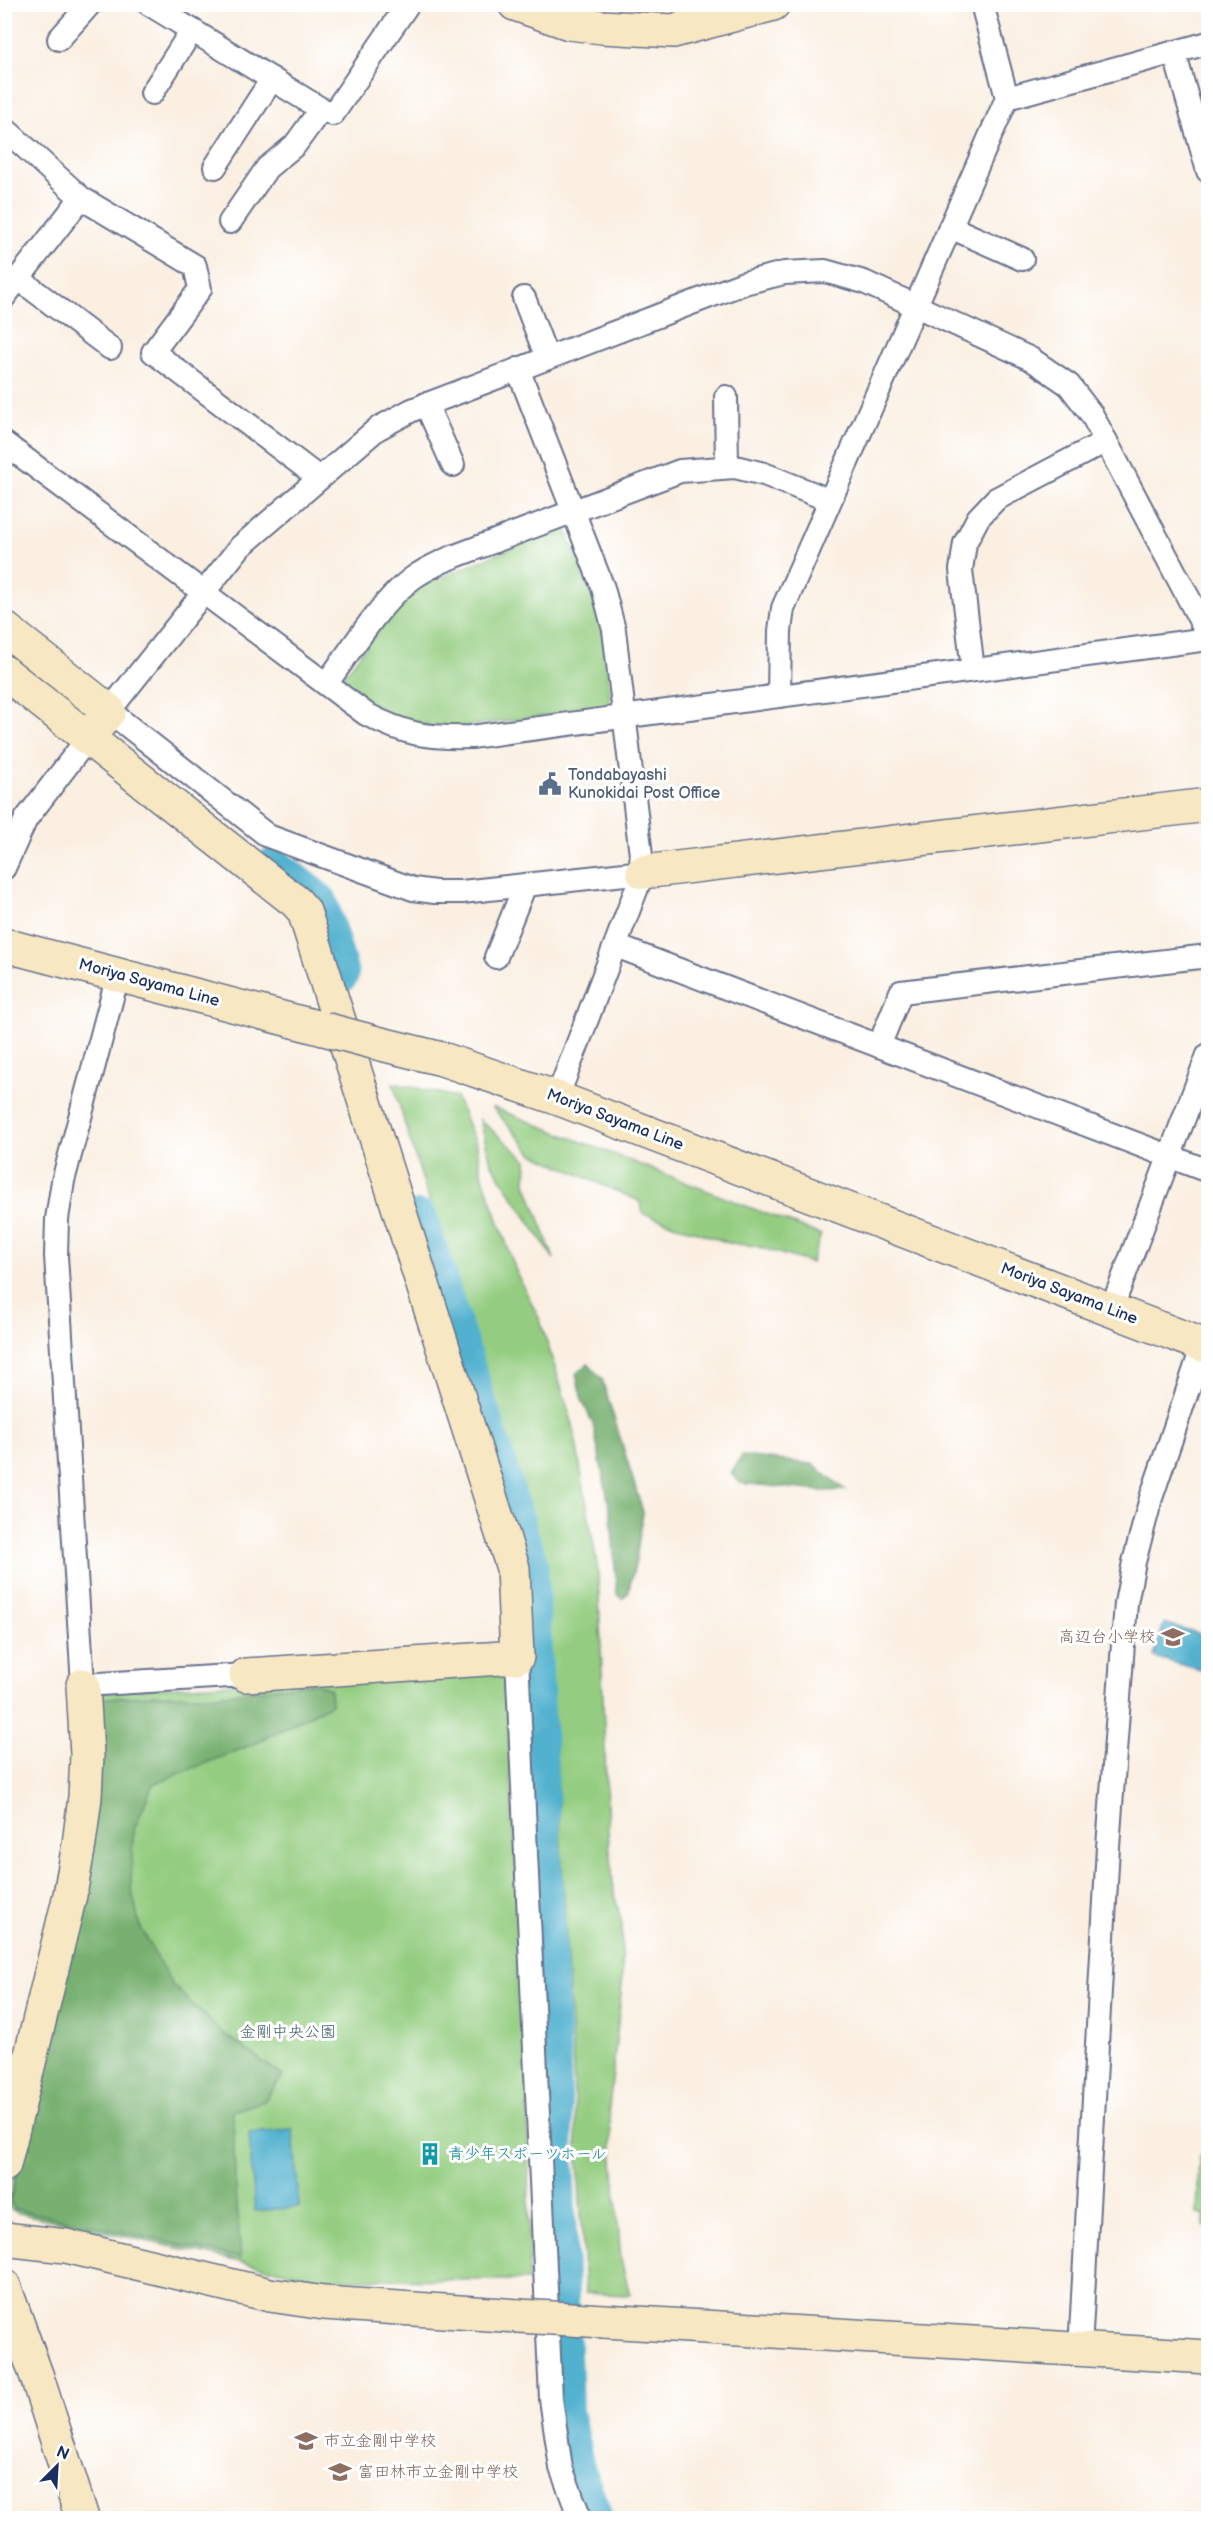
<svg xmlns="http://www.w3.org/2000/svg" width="1213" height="2523" viewBox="0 0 1213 2523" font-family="'Balsamiq Sans','Klee One',sans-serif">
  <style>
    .green { fill: #94cd81; stroke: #587e70; stroke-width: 1.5 }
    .forest { fill: #77b06f; stroke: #497066; stroke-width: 1.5 }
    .water { fill: #51b1cf; stroke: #367096; stroke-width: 1.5 }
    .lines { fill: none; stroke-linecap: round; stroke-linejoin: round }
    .river { stroke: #51b1cf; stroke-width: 38 }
    .street-casing { stroke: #69728c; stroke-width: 26 }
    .secondary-casing { stroke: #69728c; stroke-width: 36 }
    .street { stroke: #fff; stroke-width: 22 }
    .secondary { stroke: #f7e8c3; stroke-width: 33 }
    .secondary-bridge-casing { stroke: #69728c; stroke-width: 36; stroke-linecap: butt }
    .secondary-bridge { stroke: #f7e8c3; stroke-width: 33 }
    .labels { text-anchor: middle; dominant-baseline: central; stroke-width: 6; stroke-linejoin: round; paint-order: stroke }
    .service-label { font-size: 16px; fill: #4e5e75; stroke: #fff; text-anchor: start }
    .street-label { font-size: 16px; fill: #1b2f5e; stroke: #fff }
    .education-label { font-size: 16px; fill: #785e54; stroke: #fff; text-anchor: start }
    .park-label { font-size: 16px; fill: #3f5e68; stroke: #fff }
    .culture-label { font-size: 16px; fill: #0d838f; stroke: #fff; text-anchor: start }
  </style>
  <rect width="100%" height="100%" fill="#fff"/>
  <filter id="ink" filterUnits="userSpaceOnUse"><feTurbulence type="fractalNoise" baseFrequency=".0167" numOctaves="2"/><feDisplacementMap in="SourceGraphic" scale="12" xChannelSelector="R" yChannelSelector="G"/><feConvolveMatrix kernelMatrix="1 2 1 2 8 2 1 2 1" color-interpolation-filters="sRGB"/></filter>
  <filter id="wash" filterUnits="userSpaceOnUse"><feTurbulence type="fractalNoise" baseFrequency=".008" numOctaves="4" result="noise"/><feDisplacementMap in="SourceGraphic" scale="24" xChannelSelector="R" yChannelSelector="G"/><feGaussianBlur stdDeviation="1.35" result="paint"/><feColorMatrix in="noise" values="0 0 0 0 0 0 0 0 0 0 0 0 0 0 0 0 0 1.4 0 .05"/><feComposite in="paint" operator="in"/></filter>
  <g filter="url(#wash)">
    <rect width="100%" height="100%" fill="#faefe1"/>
    <g class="green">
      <path d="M556,529H566L606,634L610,698L606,708L446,729L380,715L339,682L407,592Z"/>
      <path d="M393,1083L456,1097L477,1145L481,1171L517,1274L540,1320L573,1425L598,1570L608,1832L614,1893L622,1924V1984L609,2109L621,2260L630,2295L585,2293L546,1564L406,1128Z"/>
      <path d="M492,1107L821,1235L811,1263L756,1246L729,1243L644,1214L639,1201L533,1154Z"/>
      <path d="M480,1120L527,1160L526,1183L554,1259L491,1163Z"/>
      <path d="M505,1667L528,2092L529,2280L319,2279L19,2213L8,2208L94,1692Z"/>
      <path d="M1199,2155L1208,2156V2226H1204V2215L1197,2214Z"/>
    </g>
    <g class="forest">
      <path d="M588,1364L602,1379L643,1512L636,1561L628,1593L622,1599L617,1594L611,1515L593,1424L582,1400L576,1374Z"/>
      <path d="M742,1456L812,1464L845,1490L822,1491L739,1483L731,1473Z"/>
      <path d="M315,1683L330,1689L331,1704L256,1743L153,1784L133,1832L131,1885L139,1924L172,1985L223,2033L283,2076L264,2101L233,2111L235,2179L241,2258L15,2209L10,2202L82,1888L98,1699L154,1695H216Z"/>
    </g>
    <g class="water">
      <path d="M1164,1623L1208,1636V1672L1154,1657Z"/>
      <path d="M293,2130L299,2207L255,2211L249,2133Z"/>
    </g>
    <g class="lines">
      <g class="river">
        <path d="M4,654L48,688"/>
        <path d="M274,866L319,902L340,974"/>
        <path d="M419,1219L529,1563L550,2014L564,2411L576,2469L594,2518"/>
      </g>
    </g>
  </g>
  <g filter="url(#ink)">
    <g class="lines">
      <g class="street-casing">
        <g id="street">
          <path d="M149,4L321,109L333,114L408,4"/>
          <path d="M59,39L90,4"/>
          <path d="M1174,52L1208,171"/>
          <path d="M152,93L192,30"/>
          <path d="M1007,98L1208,43"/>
          <path d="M4,128L81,198L195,266L200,289L153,352L319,478"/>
          <path d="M215,167L272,79"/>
          <path d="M230,222L267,168L295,145L321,109"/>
          <path d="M950,227L1022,259"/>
          <path d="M19,279L110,348"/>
          <path d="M4,297L81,198"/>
          <path d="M524,298L547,358"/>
          <path d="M518,369L603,588L614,630L643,872L557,1098"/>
          <path d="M726,397L727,467"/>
          <path d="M426,404L453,465"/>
          <path d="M4,443L366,714C406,735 427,738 471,737L1208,639"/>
          <path d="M973,670L961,570L965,543L978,518L996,499L1106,441"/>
          <path d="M326,684C350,652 377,606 409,581C421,571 435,565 450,558L680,471L735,467L764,474L829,500"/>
          <path d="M779,696L780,631L783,608L1007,98L982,4"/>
          <path d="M4,868L26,819L88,738"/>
          <path d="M643,872L462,892H435L413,889L268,836L109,711L240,547L377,429L412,410L744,283L784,273L825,271L864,282L1031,359L1069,385L1092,415L1208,635"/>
          <path d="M616,946L1208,1171"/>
          <path d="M496,957L525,885"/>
          <path d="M118,975L63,1181L57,1219L56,1256L83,1685L246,1675"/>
          <path d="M879,1046L901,992L1208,956"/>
          <path d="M1111,1310L1208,1055"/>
          <path d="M517,1657L551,2399L561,2468L580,2518"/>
          <path d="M1080,2350L1108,1847L1126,1603L1134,1562L1151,1498L1203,1345"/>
        </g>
      </g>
      <g class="secondary-casing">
        <g id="secondary">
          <path d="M515,4L569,23L602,27L673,31L773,4"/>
          <path d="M4,628L109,711L88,738"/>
          <path d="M4,672L296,902L304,911L513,1568L517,1657L246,1675"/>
          <path d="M643,872L1208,805"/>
          <path d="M4,945L324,1029"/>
          <path d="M373,1042L442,1059L557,1098L1208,1347"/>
          <path d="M4,2165L70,1895L79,1844L85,1797L87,1755L83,1685"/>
          <path d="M4,2239L66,2246L270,2295L324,2303L519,2316"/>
          <path d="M4,2286L37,2377L82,2518"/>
          <path d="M604,2321L1208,2357"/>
        </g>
      </g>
      <use href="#street" class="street"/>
      <use href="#secondary" class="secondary"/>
      <g class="secondary-bridge-casing">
        <g id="secondary-bridge">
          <path d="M324,1029L373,1042"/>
          <path d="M519,2316L604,2321"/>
        </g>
      </g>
      <use href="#secondary-bridge" class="secondary-bridge"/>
    </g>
  </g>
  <defs>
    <g id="civic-bare" transform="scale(1.8)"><path d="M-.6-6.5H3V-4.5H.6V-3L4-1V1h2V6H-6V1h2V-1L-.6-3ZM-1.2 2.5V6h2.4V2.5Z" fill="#5c6f8a" stroke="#fff" stroke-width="2.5" paint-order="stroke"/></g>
    <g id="school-bare" transform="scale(1.8)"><path d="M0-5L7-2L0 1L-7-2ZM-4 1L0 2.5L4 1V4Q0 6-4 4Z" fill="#8d6e63" stroke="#fff" stroke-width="2.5" paint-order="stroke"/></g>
    <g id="building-bare" transform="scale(1.8)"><path d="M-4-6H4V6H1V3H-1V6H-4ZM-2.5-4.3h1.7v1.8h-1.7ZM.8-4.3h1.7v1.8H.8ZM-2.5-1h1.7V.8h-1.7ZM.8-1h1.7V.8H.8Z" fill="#0f9aa8" stroke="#fff" stroke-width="2.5" paint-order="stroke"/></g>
  </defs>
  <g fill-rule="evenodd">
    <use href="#civic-bare" x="550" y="784"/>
    <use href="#school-bare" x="1173" y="1637"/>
    <use href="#building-bare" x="430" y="2154"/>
    <use href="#school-bare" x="306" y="2441"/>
    <use href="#school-bare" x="340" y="2472"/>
  </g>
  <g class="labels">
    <g class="service-label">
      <text x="568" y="775">Tondabayashi<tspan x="568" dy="18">Kunokidai Post Office</tspan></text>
    </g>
    <g class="street-label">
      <text transform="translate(149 983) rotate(15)">Moriya Sayama Line</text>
      <text transform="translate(615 1120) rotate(21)">Moriya Sayama Line</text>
      <text transform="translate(1069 1294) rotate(21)">Moriya Sayama Line</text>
    </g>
    <g class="education-label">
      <text x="1155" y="1637" text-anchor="end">高辺台小学校</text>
      <text x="324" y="2441">市立金剛中学校</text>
      <text x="358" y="2472">富田林市立金剛中学校</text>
    </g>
    <g class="park-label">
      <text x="288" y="2032">金剛中央公園</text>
    </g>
    <g class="culture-label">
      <text x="448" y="2154">青少年スポーツホール</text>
    </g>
  </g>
  <rect width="1213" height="2523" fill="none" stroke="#fff" stroke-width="24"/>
  <g transform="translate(57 2466) rotate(24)" stroke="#ffffff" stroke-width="4.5" paint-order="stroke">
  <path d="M0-4.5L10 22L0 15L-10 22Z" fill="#1b2f5e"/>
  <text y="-9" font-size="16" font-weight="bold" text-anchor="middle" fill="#1b2f5e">N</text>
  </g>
</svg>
